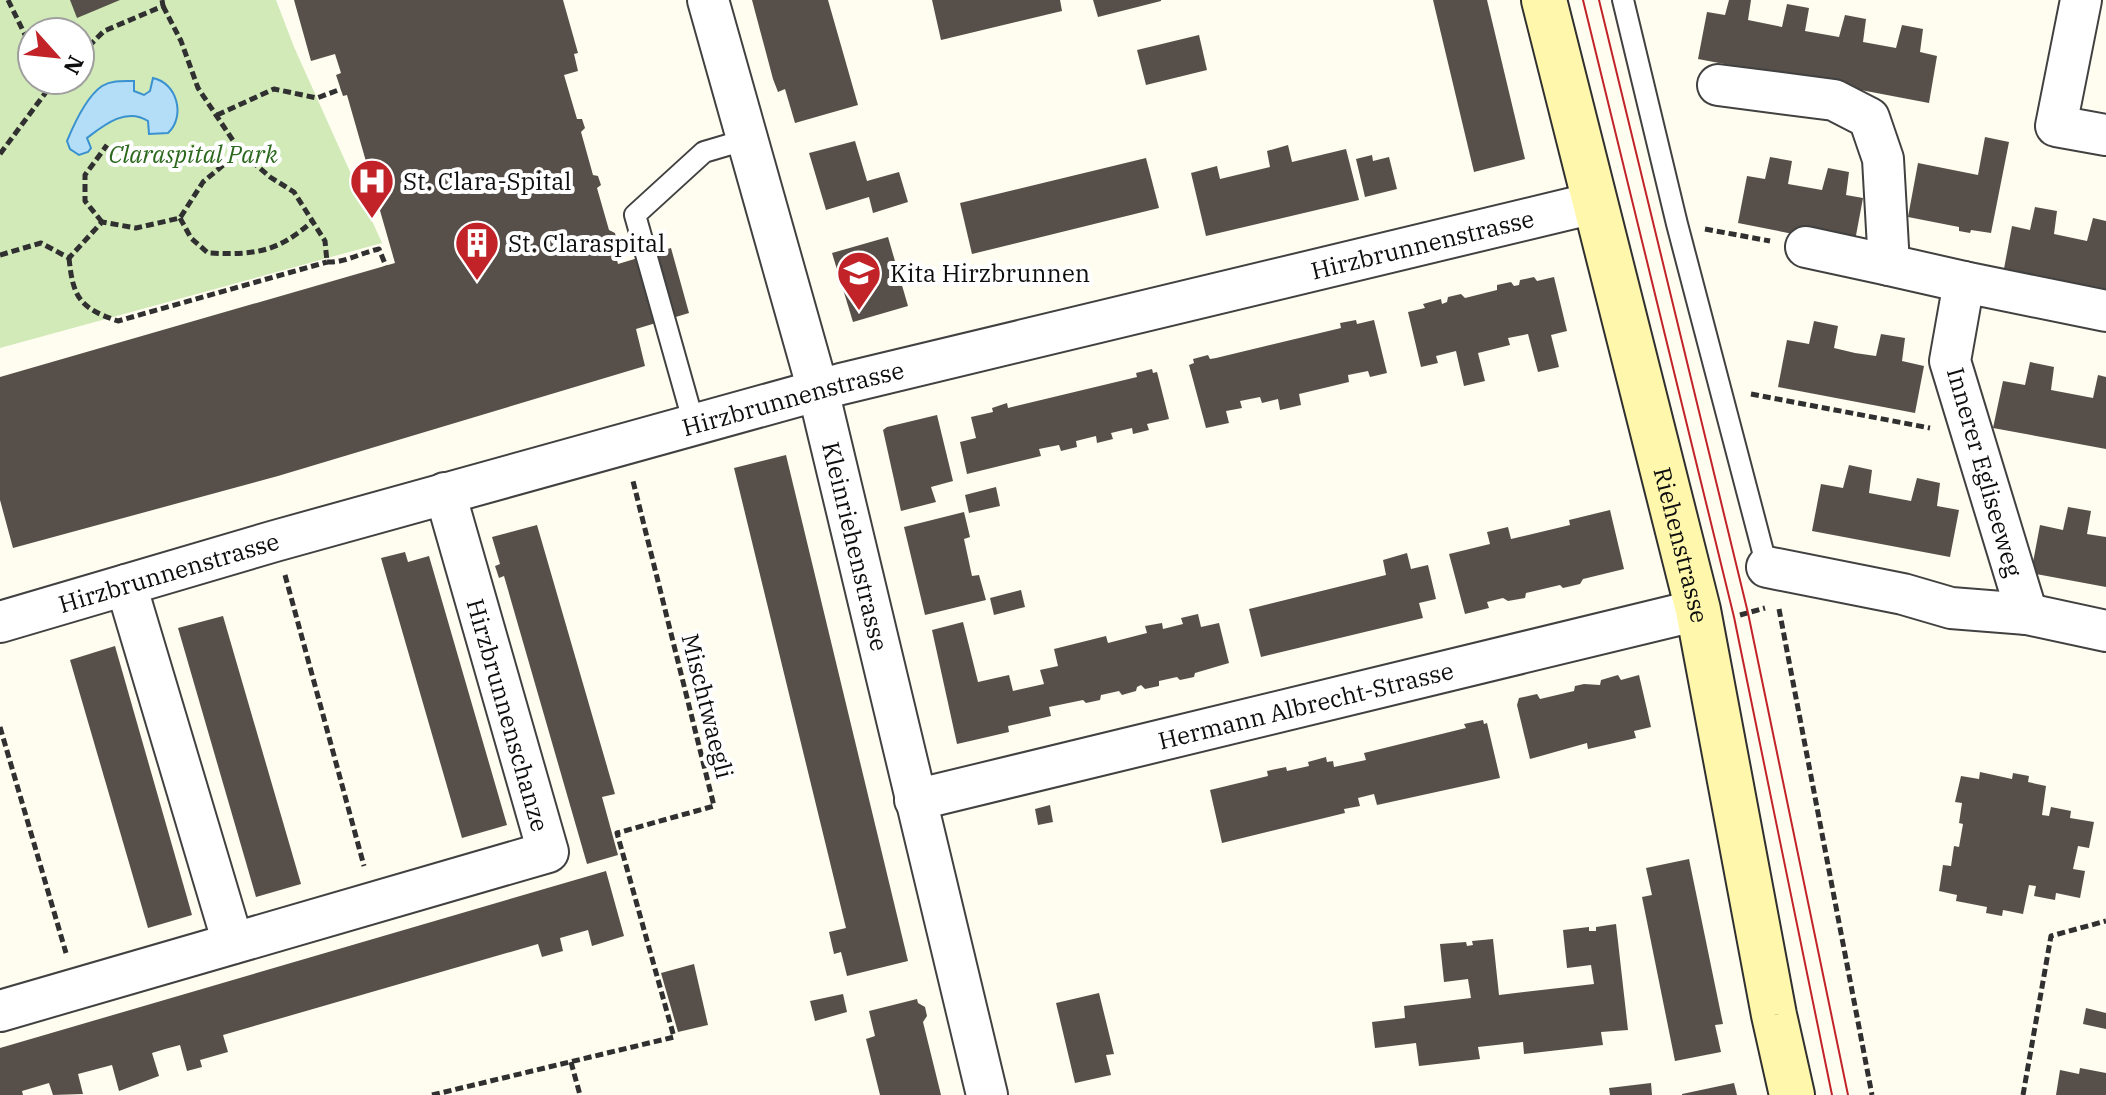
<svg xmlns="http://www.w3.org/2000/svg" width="2106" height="1095" viewBox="0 0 2106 1095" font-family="'IBM Plex Serif',serif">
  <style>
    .green { fill: #d1eab8; fill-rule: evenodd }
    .water { fill: #b4ddf7; stroke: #3991d0; stroke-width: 2 }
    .building { fill: #57504a }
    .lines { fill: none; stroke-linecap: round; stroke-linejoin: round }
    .service-casing { stroke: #414141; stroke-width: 24 }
    .minor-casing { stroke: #414141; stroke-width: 44 }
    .secondary-casing { stroke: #303030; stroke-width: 48 }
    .path { stroke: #303030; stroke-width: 5; stroke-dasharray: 8 4; stroke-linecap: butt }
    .service { stroke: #fff; stroke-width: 20 }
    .minor { stroke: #fff; stroke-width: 40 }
    .secondary { stroke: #fff7ab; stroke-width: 44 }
    .tram { stroke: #c12328; stroke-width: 2 }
    .labels { text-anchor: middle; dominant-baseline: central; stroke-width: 8; stroke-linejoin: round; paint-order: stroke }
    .park-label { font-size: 24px; font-style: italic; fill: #2b681d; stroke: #fff }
    .poi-label { font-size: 24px; fill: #0e0e0e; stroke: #fff; text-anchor: start }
    .street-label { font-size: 24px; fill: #0e0e0e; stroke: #fff }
  </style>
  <rect width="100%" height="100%" fill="#fffcf0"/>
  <path class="green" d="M0,0H276L294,47L382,243L0,348ZM32,32H80V80H32Z"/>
  <path class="water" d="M153,78C177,83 186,116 168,133L149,134L148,121C126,107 104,125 87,138L91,148L88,152L79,155L70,149L67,141C74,124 86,97 102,86C112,80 123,81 134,81V91L144,95L150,91Z"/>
  <g class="building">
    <path d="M70,0H120L77,18Z"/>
    <path d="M294,0H563L578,53L574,54L578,71L564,75L577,119H582L585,128L581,132L593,175L598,176L601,185L597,188L609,230L615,233L617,242L613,245L618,264L671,248L689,313L636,329L645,366L278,476L13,548L0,500V377L395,263L347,95L343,96L336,75L341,73L335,54L311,61Z"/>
    <path d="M752,0H828L858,105L795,123L785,89L778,92L773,79Z"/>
    <path d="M932,0H1060L1062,11L941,40Z"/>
    <path d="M1093,0H1161V1L1098,17Z"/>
    <path d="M1433,0H1487L1525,159L1474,172Z"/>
    <path d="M1729,0H1751L1748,20L1782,27L1787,4L1809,8L1805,31L1839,37L1845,15L1866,19L1863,42L1896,48L1902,25L1923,29L1920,52L1937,56L1929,103L1698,59L1707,12L1725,15Z"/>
    <path d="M1199,35L1207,70L1146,85L1137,50Z"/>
    <path d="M1985,137L2009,142L1991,233L1971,230L1970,233L1959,231V227L1908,217L1918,163L1978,175Z"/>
    <path d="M855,141L867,181L899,172L908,202L873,213L869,197L826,210L809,153Z"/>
    <path d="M1288,145L1292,162L1346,149L1359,200L1206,236L1191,173L1217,166L1220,179L1270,167L1267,151Z"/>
    <path d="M1372,155L1373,161L1389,157L1397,189L1365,197L1356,159Z"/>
    <path d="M1770,157L1792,161L1788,184L1822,190L1828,168L1849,172L1846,195L1863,198L1854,246L1738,223L1747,176L1765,179Z"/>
    <path d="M1146,158L1159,208L972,254L960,203Z"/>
    <path d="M2035,207L2057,211L2054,234L2087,241L2093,218L2106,221V293L2003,274L2012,226L2030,230Z"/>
    <path d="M888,237L908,306L853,322L832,253Z"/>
    <path d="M1534,277L1537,281L1554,277L1567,331L1551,335L1559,367L1538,372L1528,334L1508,338L1510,345L1478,353L1485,381L1464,386L1456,351L1436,356L1438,363L1421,367L1408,312L1425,308L1423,304L1441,299L1442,304L1447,302L1448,297L1461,294L1465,298L1497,290V285L1511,282L1514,286L1519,285L1520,280Z"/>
    <path d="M1356,320L1357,324L1374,320L1387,373L1370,377L1368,371L1348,375L1349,382L1299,394L1301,405L1280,410L1278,399L1262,403L1260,397L1240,401L1242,408L1226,411L1229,423L1206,428L1189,365L1194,363L1193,359L1208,355L1210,359L1216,358L1341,328L1340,323Z"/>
    <path d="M1814,321L1838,326L1834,348L1855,353L1876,356L1881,334L1905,338L1902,361L1924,366L1915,413L1778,387L1787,340L1809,344Z"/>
    <path d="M2030,362L2054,367L2051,390L2093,398L2098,375L2106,377V449L1993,428L2003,381L2025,385Z"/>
    <path d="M1152,369L1153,373L1157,372L1169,419L1147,424L1149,430L1133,434L1132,428L1111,433L1113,439L1097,443L1096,436L1076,441L1077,447L1061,451L1059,445L1039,449L1041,456L967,474L960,442L976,438L971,417L993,412L992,408L1007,403L1008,408L1137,377L1136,373Z"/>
    <path d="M937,415L953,481L931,487L936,502L901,511L883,430L887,427Z"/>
    <path d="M786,455L908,961L847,976L841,952L834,954L829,932L846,928L734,468Z"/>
    <path d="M1849,465L1872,470L1869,493L1911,501L1917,478L1940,483L1937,506L1959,510L1950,557L1812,531L1821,484L1843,488Z"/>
    <path d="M996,487L1000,506L969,513L965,495Z"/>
    <path d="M2068,507L2091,511L2087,534L2106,537V587L2031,573L2040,525L2063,530Z"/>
    <path d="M1610,510L1624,569L1583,579L1580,584L1563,588L1560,585L1526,593L1525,598L1508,601L1503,598L1487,602L1489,608L1465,614L1449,554L1490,544L1487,532L1508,527L1511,539L1570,525L1569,520Z"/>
    <path d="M964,512L970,537L964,539L972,576L979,575L986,600L925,615L904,527Z"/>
    <path d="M537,525L615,794L602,797L618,855L587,864L504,576L499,578L495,566L500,564L492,537Z"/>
    <path d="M405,552L408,562L429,556L507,825L462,838L381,558Z"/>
    <path d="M1407,553L1411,569L1428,565L1436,599L1419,603L1423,618L1261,657L1249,609L1386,575L1383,560Z"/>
    <path d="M1021,590L1025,607L994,615L990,598Z"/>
    <path d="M1198,614L1201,627L1219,623L1229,663L1195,673L1194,677L1180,680L1177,677L1159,681V686L1145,689L1141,685L1137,687L1136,691L1122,695L1119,691L1101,695L1100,700L1086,703L1083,700L1049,707L1051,716L1008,726L1009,732L957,744L932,630L963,622L978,682L1009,675L1013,691L1044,684L1040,670L1058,666L1054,649L1106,636L1108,643L1147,633L1145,626L1162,623L1163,629L1183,624L1181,618Z"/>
    <path d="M223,616L301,884L256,897L178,628Z"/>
    <path d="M115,646L192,915L148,928L70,660Z"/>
    <path d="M1618,675L1621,680L1639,675L1651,727L1634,731L1636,738L1588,749L1587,743L1530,759L1517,705L1519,698L1537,694L1540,699L1574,691L1575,686L1584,684L1600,685L1601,680Z"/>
    <path d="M1483,720L1484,724L1487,723L1500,778L1377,805L1374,794L1358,798L1360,806L1344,809L1345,813L1222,843L1210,790L1268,776L1267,771L1286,767L1287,771L1309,766L1308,762L1326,757L1327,762L1333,761L1334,767L1366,760L1364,753L1466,728L1464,724Z"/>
    <path d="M1980,772L2012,779L2013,773L2029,776L2028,782L2046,786L2042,815L2049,816L2051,807L2071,811L2070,818L2094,822L2089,848L2078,846L2073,869L2085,871L2080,898L2056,893L2055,900L2034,896L2036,886L2029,885L2023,914L2003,910L2002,916L1986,913L1987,907L1956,901L1957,895L1939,891L1943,865L1951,866L1954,846L1959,847L1963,824L1959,823L1962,803L1955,802L1961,776L1979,779Z"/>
    <path d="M1050,805L1053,822L1038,825L1035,809Z"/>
    <path d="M1689,859L1723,1024L1715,1025L1721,1052L1675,1061L1642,897L1652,895L1646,868Z"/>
    <path d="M606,871L624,936L592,946L588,930L560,938L563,951L542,957L538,944L223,1035L228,1052L200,1060L202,1067L187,1071L180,1045L165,1049L152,1053L159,1076L119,1091L112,1065L78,1074L83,1094L53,1095L49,1083L22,1091L23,1095H0V1048Z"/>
    <path d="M1616,924L1628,1030L1601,1032L1603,1045L1524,1054L1523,1042L1478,1047L1480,1059L1419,1066L1416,1043L1375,1048L1372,1022L1405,1018L1404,1006L1471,998L1468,979L1444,982L1440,944L1466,942L1467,946L1473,945L1472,941L1493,939L1499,995L1594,984L1591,965L1567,968L1563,930L1589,927V931H1596V927Z"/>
    <path d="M694,964L708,1025L678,1032L661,973Z"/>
    <path d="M1099,993L1114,1054L1106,1055L1111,1075L1075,1083L1056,1003Z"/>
    <path d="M843,994L847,1012L815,1021L810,1001Z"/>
    <path d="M917,999L918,1003L925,1007L927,1016L923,1022L941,1095H880L866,1039L875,1036L869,1011Z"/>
    <path d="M2086,1008L2106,1013V1029L2083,1024Z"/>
    <path d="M2080,1068L2106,1073V1095H2056L2060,1070L2079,1074Z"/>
    <path d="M1651,1083L1652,1095H1610L1609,1088Z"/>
    <path d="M1734,1083L1737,1095H1682V1094Z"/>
  </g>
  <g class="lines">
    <g class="service-casing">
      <g id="service">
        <path d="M1623,0L1677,224L1767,567"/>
        <path d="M694,424L635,215L704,152L748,139"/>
      </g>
    </g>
    <g class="minor-casing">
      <g id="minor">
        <path id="s1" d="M708,0L818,390L987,1095"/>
        <path d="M2081,0L2056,126L2106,135"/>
        <path d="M1718,85L1834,100L1869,118L1883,159L1889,265L1964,282"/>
        <path d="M1806,247L1889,265"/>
        <path d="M1767,567L1903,594L1951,608L2027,614L2106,631"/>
        <path d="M126,585L233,943"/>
        <path d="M2027,614L1950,361L1964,282L2106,311"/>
        <path id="s2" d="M0,622L275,541L841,384L1594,203"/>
        <path id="s3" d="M915,800L1698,610"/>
        <path d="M0,1011L548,852L445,493"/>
      </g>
    </g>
    <g class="secondary-casing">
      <g id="secondary">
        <path id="s4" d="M1544,0L1698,610L1774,1015L1792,1095"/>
      </g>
    </g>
    <g class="path">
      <path d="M8,0L32,49"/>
      <path d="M163,6L181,41L198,88L240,151L270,177L294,192L325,241L327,262C345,263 360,253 379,249L386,266"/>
      <path d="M80,55L104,31L163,6L162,0"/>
      <path d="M217,115L274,89L317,98L341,89"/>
      <path d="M0,154L55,80"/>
      <path d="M180,218L191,238L208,253C255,255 276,253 313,221"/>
      <path d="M102,222L85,201V175L107,145"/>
      <path d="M1705,229L1770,241"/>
      <path d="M0,255L41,243L69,258L102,222L136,228L180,218L203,182L240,151"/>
      <path d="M69,258C73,297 79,308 118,321L327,262"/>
      <path d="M1751,394L1930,428"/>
      <path d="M285,575L364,866"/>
      <path d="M1779,609L1872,1095"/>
      <path d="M1740,615L1765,608"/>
      <path d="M0,727L66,953"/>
      <path d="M571,1062L580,1095"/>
      <path d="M432,1095L674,1037L617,833L714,806L633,481"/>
      <path d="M2023,1095L2051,936L2106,921"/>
    </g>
    <use href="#service" class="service"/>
    <use href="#minor" class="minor"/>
    <use href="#secondary" class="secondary"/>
    <g class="tram">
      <path d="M1583,0L1734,617L1832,1095"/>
      <path d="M1599,0L1748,613L1848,1095"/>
    </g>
  </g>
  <defs>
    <g id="hospital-pin" transform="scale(2.3)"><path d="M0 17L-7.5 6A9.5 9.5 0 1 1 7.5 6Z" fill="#c12328" stroke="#fff"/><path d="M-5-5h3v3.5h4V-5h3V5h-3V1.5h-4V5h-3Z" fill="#fff"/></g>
    <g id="building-pin" transform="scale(2.3)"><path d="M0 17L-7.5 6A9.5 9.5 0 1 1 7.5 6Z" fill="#c12328" stroke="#fff"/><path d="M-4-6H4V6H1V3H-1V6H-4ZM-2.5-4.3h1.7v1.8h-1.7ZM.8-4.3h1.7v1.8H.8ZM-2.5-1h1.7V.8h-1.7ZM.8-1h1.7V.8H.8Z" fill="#fff"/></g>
    <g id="school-pin" transform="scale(2.3)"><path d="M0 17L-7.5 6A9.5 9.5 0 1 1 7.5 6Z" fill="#c12328" stroke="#fff"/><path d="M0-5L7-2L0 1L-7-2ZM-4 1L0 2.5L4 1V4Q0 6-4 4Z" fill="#fff"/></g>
  </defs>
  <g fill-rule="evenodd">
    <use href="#hospital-pin" x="372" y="181"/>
    <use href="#building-pin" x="477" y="243"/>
    <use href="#school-pin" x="859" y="273"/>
  </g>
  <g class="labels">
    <g class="park-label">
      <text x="193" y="154">Claraspital Park</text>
    </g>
    <g class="poi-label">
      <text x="403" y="181">St. Clara-Spital</text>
      <text x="508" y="243">St. Claraspital</text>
      <text x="890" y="273">Kita Hirzbrunnen</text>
    </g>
    <g class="street-label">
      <text stroke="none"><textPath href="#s2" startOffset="1472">Hirzbrunnenstrasse</textPath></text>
      <text stroke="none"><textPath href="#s2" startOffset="824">Hirzbrunnenstrasse</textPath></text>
      <text transform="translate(1985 472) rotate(74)">Innerer Egliseeweg</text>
      <text stroke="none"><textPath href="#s4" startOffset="562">Riehenstrasse</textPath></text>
      <text stroke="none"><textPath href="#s1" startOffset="566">Kleinriehenstrasse</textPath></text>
      <text stroke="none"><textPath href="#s2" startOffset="176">Hirzbrunnenstrasse</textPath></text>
      <text stroke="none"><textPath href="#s3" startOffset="402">Hermann Albrecht-Strasse</textPath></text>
      <text transform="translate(708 706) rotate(76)">Mischtwaegli</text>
      <text transform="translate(508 715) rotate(74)">Hirzbrunnenschanze</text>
    </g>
  </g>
  <g transform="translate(56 56) rotate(117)"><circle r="38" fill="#ffffff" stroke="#9f9f9f" stroke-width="2"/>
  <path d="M0-6L14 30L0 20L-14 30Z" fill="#c12328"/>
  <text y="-12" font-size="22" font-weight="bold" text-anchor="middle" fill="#0e0e0e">N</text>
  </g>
</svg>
